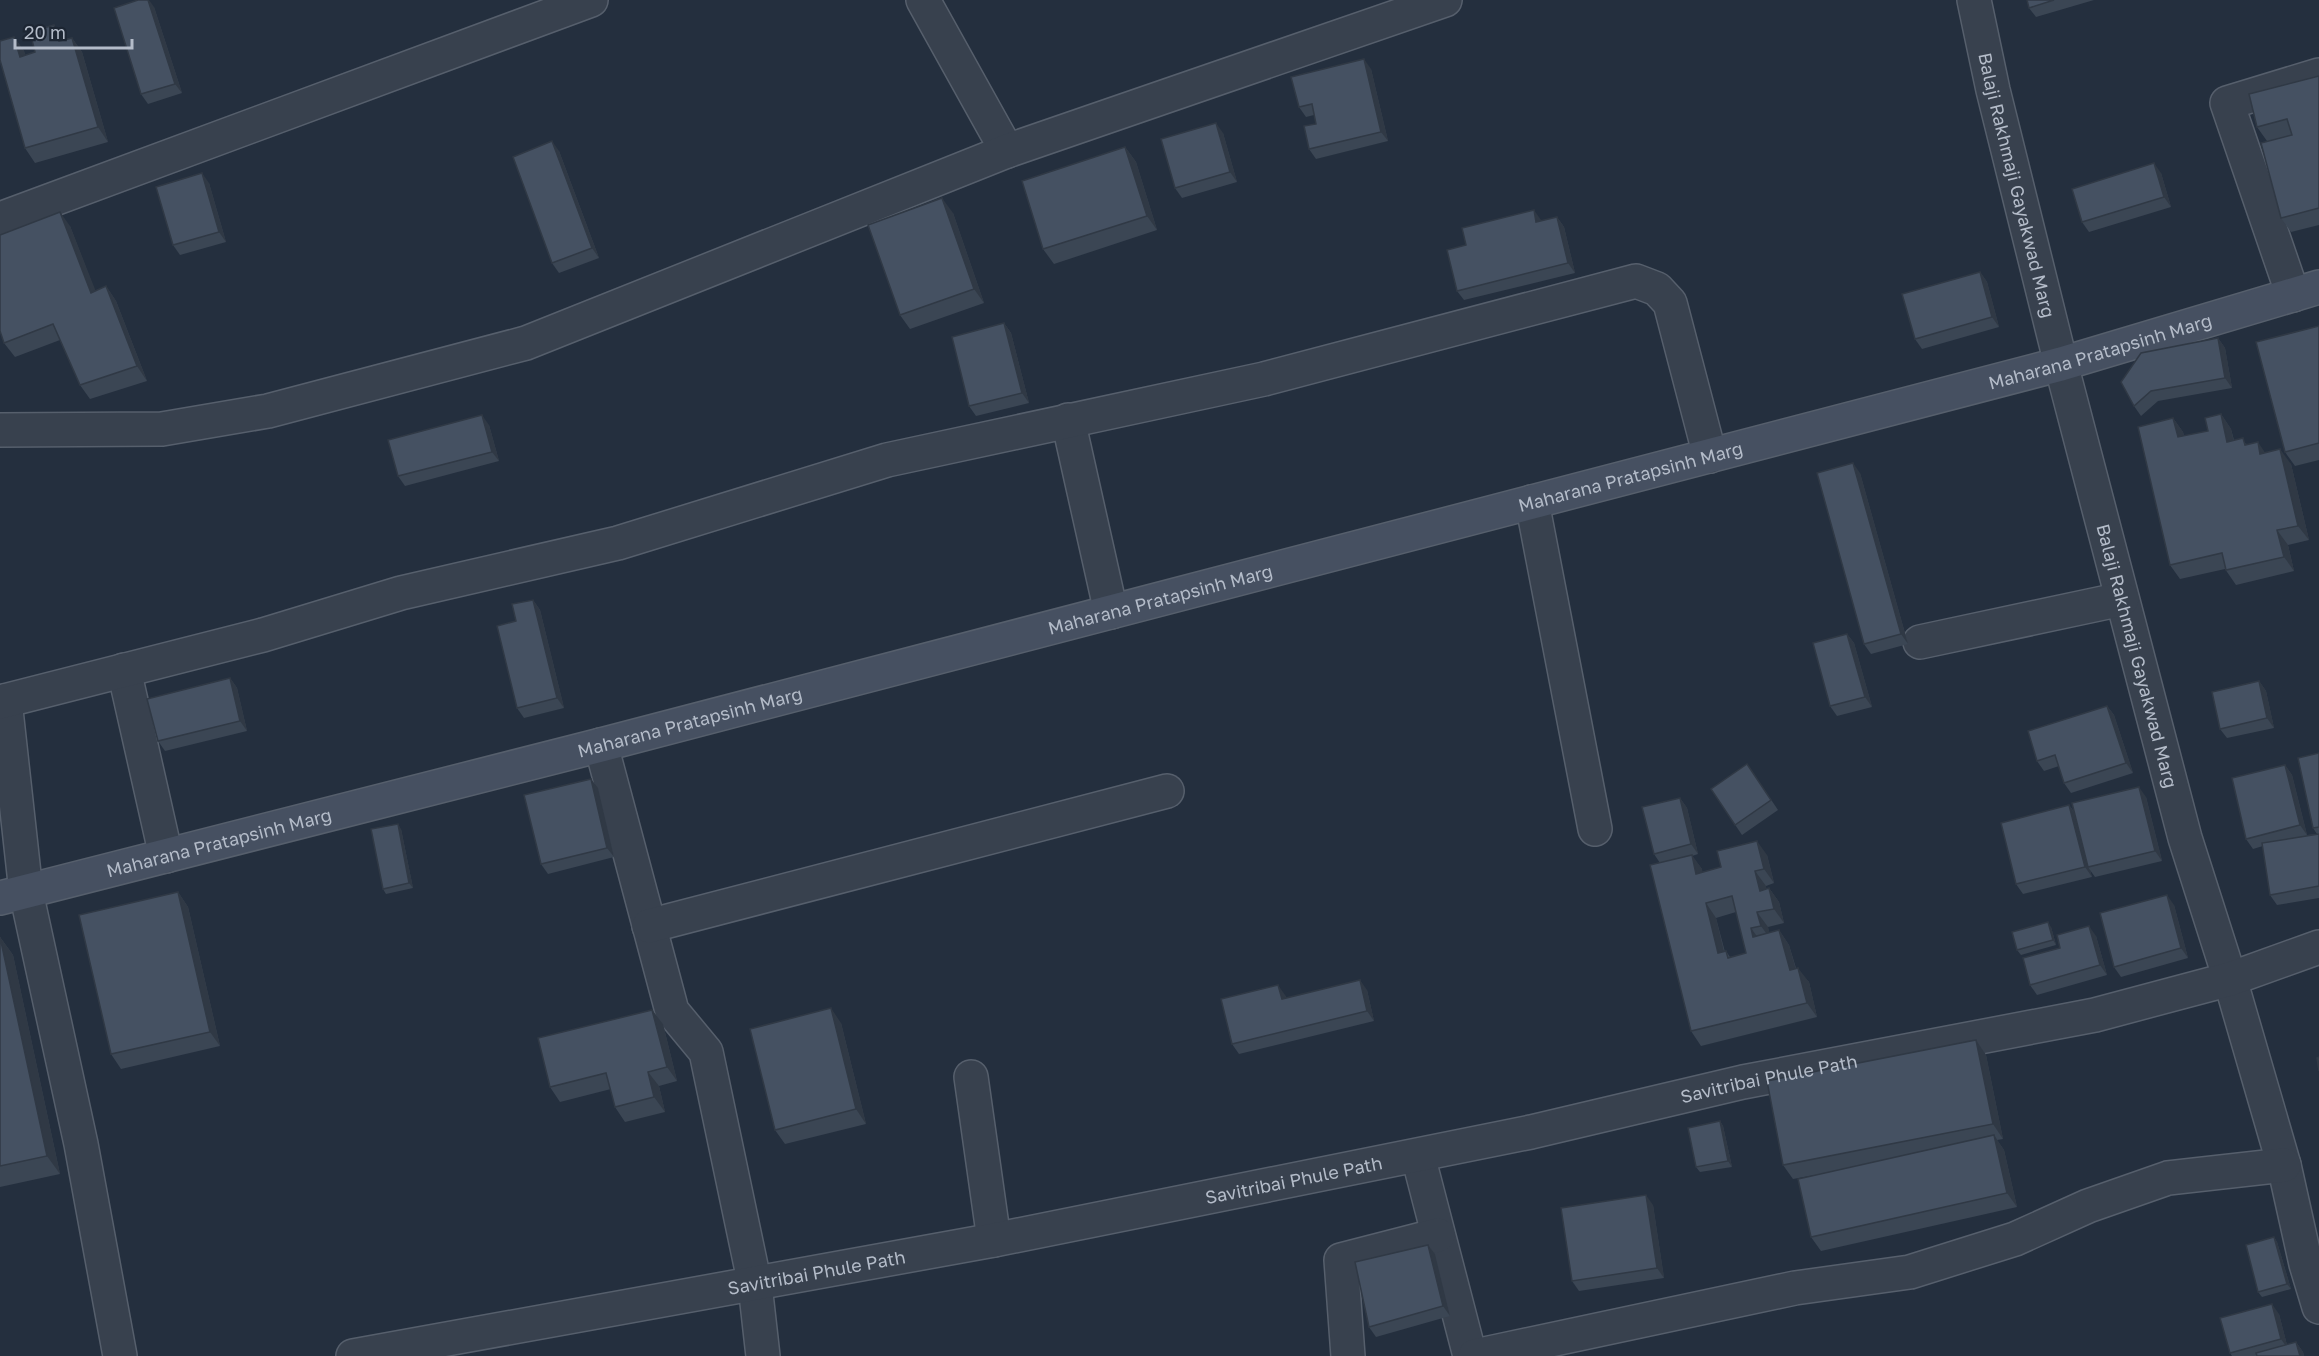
<svg xmlns="http://www.w3.org/2000/svg" width="2319" height="1356" viewBox="0 0 2319 1356" font-family="'Golos Text',sans-serif">
  <style>
    .lines { fill: none; stroke-linecap: round; stroke-linejoin: round }
    .street-casing { stroke: #565f6c; stroke-width: 36 }
    .secondary-casing { stroke: #565f6c; stroke-width: 36 }
    .street { stroke: #38414e; stroke-width: 33 }
    .secondary { stroke: #465061; stroke-width: 33 }
    .wall { fill: #3b4654; fill-rule: evenodd }
    .shaded-wall { fill: #303945 }
    .building { fill: #455162; stroke: #303945; stroke-width: 1.5; fill-rule: evenodd }
    .labels { text-anchor: middle; dominant-baseline: central; stroke-width: 5; stroke-linejoin: round; paint-order: stroke }
    .street-label { font-size: 18px; fill: #b4bcc9; stroke: #1d2633 }
  </style>
  <rect width="100%" height="100%" fill="#242f3e"/>
  <g class="lines">
    <g class="street-casing">
      <g id="street">
        <path d="M923,0L1007,151"/>
        <path id="s1" d="M1974,0L1993,90L2061,364L2185,838L2230,979L2284,1165L2306,1264L2319,1307"/>
        <path d="M0,219L591,0"/>
        <path d="M2293,295L2227,103L2319,75"/>
        <path d="M1068,420L1111,612"/>
        <path d="M0,430L162,429L268,411L526,343L1007,151L1445,0"/>
        <path d="M1532,502L1595,829"/>
        <path d="M1920,642L2122,599"/>
        <path d="M124,670L166,856"/>
        <path d="M5,701L26,892L81,1144L120,1356"/>
        <path d="M0,702L263,635L401,593L618,543L887,460L1264,379L1636,281L1657,289L1670,303L1710,456"/>
        <path d="M601,745L672,1011L706,1052L755,1285L763,1356"/>
        <path d="M649,926L1167,791"/>
        <path d="M971,1077L994,1240"/>
        <path d="M1418,1156L1470,1356"/>
        <path id="s2" d="M353,1356L994,1240L1531,1132L1743,1082L2095,1015L2230,979L2319,947"/>
        <path d="M1348,1356L1341,1260L1438,1235"/>
        <path d="M1475,1356L1795,1288L1910,1272L2015,1239L2088,1206L2168,1178L2284,1165"/>
      </g>
    </g>
    <g class="secondary-casing">
      <g id="secondary">
        <path id="s3" d="M0,898L601,745L2061,364L2319,287"/>
      </g>
    </g>
    <use href="#street" class="street"/>
    <use href="#secondary" class="secondary"/>
  </g>
  <g class="wall">
    <path d="M2027,0H2094L2036,17L2029,8Z"/>
    <path d="M154,7L182,93L148,104L141,94Z"/>
    <path d="M54,25L64,40L72,38L82,52L108,142L35,163L25,148L14,37L24,51L25,55L35,52Z"/>
    <path d="M1371,69L1388,141L1316,159L1309,149L1316,124L1314,115L1306,117L1299,107Z"/>
    <path d="M2319,76V225L2291,232L2281,218L2267,141L2257,127Z"/>
    <path d="M1223,133L1237,182L1182,198L1175,188Z"/>
    <path d="M1125,147L1136,162L1157,230L1054,264L1043,249Z"/>
    <path d="M559,151L599,258L559,273L552,263Z"/>
    <path d="M2161,173L2171,207L2089,232L2082,222Z"/>
    <path d="M209,183L226,242L180,255L173,245Z"/>
    <path d="M953,213L984,303L910,329L900,315Z"/>
    <path d="M1557,217L1564,227L1575,273L1464,300L1457,291L1466,245L1541,221Z"/>
    <path d="M70,226L95,291L106,286L116,301L147,381L90,399L80,385L60,340L15,357L4,343Z"/>
    <path d="M1980,272L1987,282L1999,327L1922,349L1915,339Z"/>
    <path d="M1004,323L1011,333L1029,403L976,416L969,406Z"/>
    <path d="M2319,326V460L2295,466L2285,452Z"/>
    <path d="M2218,338L2225,348L2232,388L2158,401L2141,416L2134,406L2121,382Z"/>
    <path d="M2221,414L2231,429L2234,440L2247,444L2291,464L2309,540L2288,545L2294,571L2236,585L2225,569L2180,579L2170,565L2173,418L2183,432L2184,436L2208,431Z"/>
    <path d="M489,425L499,461L405,486L398,476Z"/>
    <path d="M1860,473L1908,644L1871,654L1864,644Z"/>
    <path d="M533,600L540,610L564,708L524,718L517,708L516,621Z"/>
    <path d="M1847,634L1854,643L1872,707L1837,716L1830,706Z"/>
    <path d="M230,678L237,688L247,731L165,751L158,741Z"/>
    <path d="M2259,681L2266,691L2274,728L2227,738L2220,729Z"/>
    <path d="M2107,706L2114,715L2133,773L2071,793L2064,783L2059,766L2044,771L2037,761Z"/>
    <path d="M2319,753V898L2277,905L2270,895L2263,846L2253,849L2246,839L2285,765L2292,775L2307,835L2317,834L2313,828Z"/>
    <path d="M1747,764L1778,810L1742,835L1711,789Z"/>
    <path d="M598,788L614,857L548,874L541,864Z"/>
    <path d="M2146,797L2162,861L2095,877L2090,870L2092,877L2023,894L2016,884L2069,805L2075,813Z"/>
    <path d="M1680,798L1687,808L1698,854L1692,856L1702,869V872L1767,855L1774,883L1766,886V889L1769,888L1779,902L1784,923L1768,927L1769,933L1779,930L1789,945L1796,968L1809,982L1817,1017L1701,1046L1691,1031L1660,863L1654,854ZM1736,912L1746,953L1730,957L1726,951L1725,952L1716,918Z"/>
    <path d="M401,829L413,888L386,894L383,889Z"/>
    <path d="M178,892L188,907L220,1046L121,1069L111,1054Z"/>
    <path d="M2174,905L2188,958L2121,977L2114,967Z"/>
    <path d="M2051,927L2056,945L2021,955L2017,950Z"/>
    <path d="M2096,936L2107,975L2037,995L2030,985L2060,948Z"/>
    <path d="M0,937L13,955L60,1174L0,1187Z"/>
    <path d="M1367,990L1374,1021L1239,1054L1232,1044L1285,995L1286,998Z"/>
    <path d="M652,1010L663,1024L677,1081L659,1086L665,1112L625,1122L615,1107L611,1089L560,1102L550,1087Z"/>
    <path d="M841,1023L866,1124L785,1144L775,1130Z"/>
    <path d="M1976,1040L1986,1055L2003,1139L1997,1140L2004,1150L2017,1207L1821,1251L1811,1237L1815,1175L1793,1179L1783,1165Z"/>
    <path d="M1720,1121L1723,1126L1732,1167L1700,1172L1696,1167Z"/>
    <path d="M1653,1205L1664,1278L1579,1291L1572,1281Z"/>
    <path d="M2274,1237L2277,1242L2291,1289L2262,1297L2258,1292Z"/>
    <path d="M1428,1245L1435,1254L1450,1316L1376,1337L1369,1327Z"/>
    <path d="M2279,1314L2287,1345L2296,1342L2303,1352L2304,1356H2232L2230,1353Z"/>
  </g>
  <g class="shaded-wall">
    <path d="M148,0H149L154,7L182,93L175,84Z"/>
    <path d="M54,25L64,40L59,41Z"/>
    <path d="M14,37L24,51L30,72L20,57Z"/>
    <path d="M72,38L82,52L108,142L98,127Z"/>
    <path d="M1364,59L1371,69L1388,141L1381,132Z"/>
    <path d="M1216,123L1223,133L1237,182L1230,172Z"/>
    <path d="M552,141L559,151L599,258L592,248Z"/>
    <path d="M1125,147L1136,162L1157,230L1147,216Z"/>
    <path d="M2154,163L2161,173L2171,207L2164,197Z"/>
    <path d="M202,173L209,183L226,242L219,232Z"/>
    <path d="M942,198L953,213L984,303L974,289Z"/>
    <path d="M1534,210L1541,220L1543,232L1536,222Z"/>
    <path d="M60,212L70,226L102,307L91,293Z"/>
    <path d="M1557,217L1564,227L1575,273L1568,263Z"/>
    <path d="M1980,272L1987,282L1999,327L1992,317Z"/>
    <path d="M106,286L116,301L147,381L137,366Z"/>
    <path d="M1004,323L1011,333L1029,403L1022,393Z"/>
    <path d="M2218,338L2225,348L2232,388L2225,378Z"/>
    <path d="M2221,414L2231,429L2237,456L2227,442Z"/>
    <path d="M482,415L489,425L499,461L492,452Z"/>
    <path d="M2173,418L2183,432L2188,452L2178,437Z"/>
    <path d="M2258,442L2268,457L2260,454Z"/>
    <path d="M2280,449L2291,464L2309,540L2298,526Z"/>
    <path d="M1853,463L1860,473L1908,644L1901,634Z"/>
    <path d="M2277,530L2288,545L2294,571L2284,557Z"/>
    <path d="M533,600L540,610L564,708L557,698Z"/>
    <path d="M1847,634L1854,643L1872,707L1865,697Z"/>
    <path d="M230,678L237,688L247,731L240,721Z"/>
    <path d="M2259,681L2266,691L2274,728L2267,718Z"/>
    <path d="M2107,706L2114,715L2133,773L2126,763Z"/>
    <path d="M2285,765L2292,775L2307,835L2300,825Z"/>
    <path d="M591,779L598,788L614,857L607,848Z"/>
    <path d="M2139,787L2146,797L2162,861L2155,851Z"/>
    <path d="M1680,798L1687,808L1698,854L1691,844Z"/>
    <path d="M2069,805L2076,815L2088,867L2090,870L2092,877L2085,867Z"/>
    <path d="M398,824L401,829L413,888L409,883Z"/>
    <path d="M1757,841L1767,855L1774,883L1764,869Z"/>
    <path d="M1692,855L1702,869L1706,888L1696,874Z"/>
    <path d="M1755,871L1766,886L1770,905L1760,891Z"/>
    <path d="M1769,888L1779,902L1784,923L1774,909Z"/>
    <path d="M178,892L188,907L220,1046L210,1032Z"/>
    <path d="M2167,895L2174,905L2188,958L2181,948Z"/>
    <path d="M1706,903L1716,918L1728,968L1718,953Z"/>
    <path d="M1757,912L1768,927L1771,940L1761,926Z"/>
    <path d="M2048,922L2051,927L2056,945L2053,940Z"/>
    <path d="M2089,926L2096,936L2107,975L2100,965Z"/>
    <path d="M1751,928L1761,942L1753,937Z"/>
    <path d="M1779,930L1789,945L1800,984L1790,970Z"/>
    <path d="M0,937L13,955L60,1174L47,1156Z"/>
    <path d="M1798,968L1809,982L1817,1017L1807,1003Z"/>
    <path d="M1360,980L1367,990L1374,1021L1367,1011Z"/>
    <path d="M1278,985L1285,995L1289,1009L1282,999Z"/>
    <path d="M831,1008L841,1023L866,1124L856,1109Z"/>
    <path d="M652,1010L663,1024L677,1081L667,1067Z"/>
    <path d="M1976,1040L1986,1055L2003,1139L1993,1124Z"/>
    <path d="M648,1072L659,1086L665,1112L654,1097Z"/>
    <path d="M1720,1121L1723,1126L1732,1167L1728,1161Z"/>
    <path d="M1994,1135L2004,1150L2017,1207L2007,1193Z"/>
    <path d="M1646,1195L1653,1205L1664,1278L1657,1268Z"/>
    <path d="M2274,1237L2277,1242L2291,1289L2287,1284Z"/>
    <path d="M1428,1245L1435,1254L1450,1316L1443,1306Z"/>
    <path d="M2272,1304L2279,1314L2288,1349L2281,1339Z"/>
    <path d="M2296,1342L2303,1352L2304,1356H2300Z"/>
  </g>
  <g class="building">
    <path d="M138,0H148L175,84L141,94L114,8Z"/>
    <path d="M2027,0H2054L2029,8Z"/>
    <path d="M54,25L59,41L72,38L98,127L25,148L0,60V41L14,37L20,57L35,52L30,32Z"/>
    <path d="M1364,59L1381,132L1309,149L1304,126L1316,124L1312,104L1299,107L1291,77Z"/>
    <path d="M2319,76V208L2281,218L2261,143L2292,135L2287,119L2257,127L2249,94Z"/>
    <path d="M1216,123L1230,172L1175,188L1161,139Z"/>
    <path d="M552,141L592,248L552,263L513,157Z"/>
    <path d="M1125,147L1147,216L1043,249L1022,181Z"/>
    <path d="M2154,163L2164,197L2082,222L2072,189Z"/>
    <path d="M202,173L219,232L173,245L156,187Z"/>
    <path d="M942,198L974,289L900,315L868,225Z"/>
    <path d="M1534,210L1536,222L1557,217L1568,263L1457,291L1447,250L1466,245L1462,228Z"/>
    <path d="M60,212L91,293L106,286L137,366L80,385L53,324L4,343L0,331V235Z"/>
    <path d="M1980,272L1992,317L1915,339L1902,294Z"/>
    <path d="M1004,323L1022,393L969,406L952,337Z"/>
    <path d="M2319,326V443L2285,452L2256,342Z"/>
    <path d="M2218,338L2225,378L2151,391L2134,406L2121,382L2141,353Z"/>
    <path d="M2221,414L2227,442L2243,438L2245,445L2258,442L2260,454L2280,449L2298,526L2277,530L2284,557L2226,570L2222,553L2170,565L2138,427L2173,418L2178,437L2208,431L2205,418Z"/>
    <path d="M482,415L492,452L398,476L388,440Z"/>
    <path d="M1853,463L1901,634L1864,644L1817,473Z"/>
    <path d="M533,600L557,698L517,708L497,626L516,621L512,604Z"/>
    <path d="M1847,634L1865,697L1830,706L1813,643Z"/>
    <path d="M230,678L240,721L158,741L147,699Z"/>
    <path d="M2259,681L2267,718L2220,729L2212,692Z"/>
    <path d="M2107,706L2126,763L2064,783L2055,755L2037,761L2028,731Z"/>
    <path d="M2319,753V827L2313,828L2298,758Z"/>
    <path d="M1747,764L1771,800L1735,825L1711,789Z"/>
    <path d="M2285,765L2300,825L2246,839L2232,778Z"/>
    <path d="M591,779L607,848L541,864L524,795Z"/>
    <path d="M2139,787L2155,851L2088,867L2072,803Z"/>
    <path d="M1680,798L1691,844L1654,854L1642,807Z"/>
    <path d="M2069,805L2085,867L2016,884L2001,823Z"/>
    <path d="M398,824L409,883L383,889L371,829Z"/>
    <path d="M2319,834V886L2270,895L2262,843Z"/>
    <path d="M1757,841L1764,869L1755,871L1760,891L1769,888L1774,909L1757,912L1761,926L1751,928L1753,937L1779,930L1790,970L1798,968L1807,1003L1691,1031L1650,865L1692,855L1696,874L1721,867L1717,851ZM1732,896L1746,953L1728,958L1726,951L1718,953L1706,903Z"/>
    <path d="M178,892L210,1032L111,1054L79,915Z"/>
    <path d="M2167,895L2181,948L2114,967L2100,913Z"/>
    <path d="M2048,922L2053,940L2017,950L2012,932Z"/>
    <path d="M2089,926L2100,965L2030,985L2023,958L2060,948L2057,935Z"/>
    <path d="M0,937L47,1156L0,1166Z"/>
    <path d="M1360,980L1367,1011L1232,1044L1221,999L1278,985L1282,999Z"/>
    <path d="M831,1008L856,1109L775,1130L750,1029Z"/>
    <path d="M652,1010L667,1067L648,1072L654,1097L615,1107L606,1073L550,1087L538,1038Z"/>
    <path d="M1976,1040L1993,1124L1783,1165L1767,1081Z"/>
    <path d="M2319,1057V1071L2317,1058Z"/>
    <path d="M1720,1121L1728,1161L1696,1167L1688,1128Z"/>
    <path d="M1994,1135L2007,1193L1811,1237L1798,1179Z"/>
    <path d="M1646,1195L1657,1268L1572,1281L1561,1208Z"/>
    <path d="M2274,1237L2287,1284L2258,1292L2246,1245Z"/>
    <path d="M1428,1245L1443,1306L1369,1327L1355,1262Z"/>
    <path d="M2272,1304L2281,1339L2230,1353L2220,1318Z"/>
    <path d="M2296,1342L2300,1356H2257L2256,1353Z"/>
  </g>
  <g class="labels">
    <g class="street-label">
      <text stroke="none"><textPath href="#s1" startOffset="190">Balaji Rakhmaji Gayakwad Marg</textPath></text>
      <text stroke="none"><textPath href="#s3" startOffset="2170">Maharana Pratapsinh Marg</textPath></text>
      <text stroke="none"><textPath href="#s3" startOffset="1684">Maharana Pratapsinh Marg</textPath></text>
      <text stroke="none"><textPath href="#s3" startOffset="1198">Maharana Pratapsinh Marg</textPath></text>
      <text stroke="none"><textPath href="#s1" startOffset="676">Balaji Rakhmaji Gayakwad Marg</textPath></text>
      <text stroke="none"><textPath href="#s3" startOffset="712">Maharana Pratapsinh Marg</textPath></text>
      <text stroke="none"><textPath href="#s3" startOffset="226">Maharana Pratapsinh Marg</textPath></text>
      <text stroke="none"><textPath href="#s2" startOffset="1443">Savitribai Phule Path</textPath></text>
      <text stroke="none"><textPath href="#s2" startOffset="957">Savitribai Phule Path</textPath></text>
      <text stroke="none"><textPath href="#s2" startOffset="471">Savitribai Phule Path</textPath></text>
    </g>
  </g>
  <path d="M15 39v9h117v-9" fill="none" stroke="#b4bcc9" stroke-width="3"/>
  <text x="24" y="39" font-size="18" fill="#b4bcc9" stroke="#1d2633" stroke-width="4.5" paint-order="stroke">20 m</text>
</svg>
